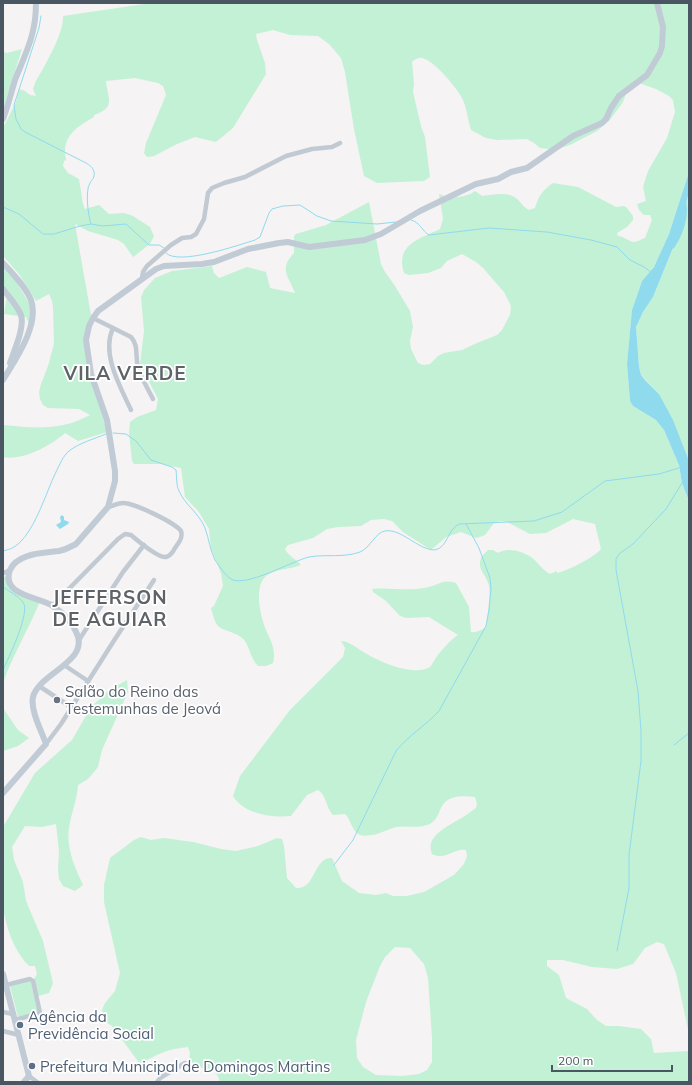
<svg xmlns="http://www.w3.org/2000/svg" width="692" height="1085" viewBox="0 0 692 1085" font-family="Mulish,sans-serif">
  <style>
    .green { fill: #c3f1d5; fill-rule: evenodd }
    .water { fill: #90daee }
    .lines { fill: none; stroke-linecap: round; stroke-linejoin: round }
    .stream { stroke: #90daee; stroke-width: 1 }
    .river { stroke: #90daee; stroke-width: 7 }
    .street { stroke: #c1cad2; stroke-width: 4.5 }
    .secondary { stroke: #c1cbd6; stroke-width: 6 }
    .worship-dot { fill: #6b7280; stroke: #fff; stroke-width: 1.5 }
    .service-dot { fill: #5c6f8a; stroke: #fff; stroke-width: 1.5 }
    .labels { text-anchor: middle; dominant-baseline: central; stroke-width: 3.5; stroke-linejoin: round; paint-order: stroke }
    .worship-label { font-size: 15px; fill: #5b616d; stroke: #fff; text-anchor: start }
    .service-label { font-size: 15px; fill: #4e5e75; stroke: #fff; text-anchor: start }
    .district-label { font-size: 19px; font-weight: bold; letter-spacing: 1px; fill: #5f6368; stroke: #fff }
  </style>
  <rect width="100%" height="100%" fill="#f5f3f3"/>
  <g class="green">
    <path d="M151,3H689V172L669,234L654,267L642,281L632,310L627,364L630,401L633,406L656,420L664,430L679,465L682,483L689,501V1034L676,973L664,944L657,942L645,948L633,964L617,969L592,967L563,960H547V966L559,975L566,998L587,1009L597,1020L606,1026H618L641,1029L651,1039L654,1053L689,1051V1082H220C217,1070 211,1070 201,1068C197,1067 193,1063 189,1061L190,1053L188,1047C168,1049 157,1054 140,1064L112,1026L104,1021L102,1010L105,1003L115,991L120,973L104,902V885L110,858L134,840L141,837L151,840L164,838L193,842L221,849L236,851L258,846L277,838L282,839L284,846L287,878L296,888C316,890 313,857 332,858L342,881L359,893L376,895L386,893L393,896H407L424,892L454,875L464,864L467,856L466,850C453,848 446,861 432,854C425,837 445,828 458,820C464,817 470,812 476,808L477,804L475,797C465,796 453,795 445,802C439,808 439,819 430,824C419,829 408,825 396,827C389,829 381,833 373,835C369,835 363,837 358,834C353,830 350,821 347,816L345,814L333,815C326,808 326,794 318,790L307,795L291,816C271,818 244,814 233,796L240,776L290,710L343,657L345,648L341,641C351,642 356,648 365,653C380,662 414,677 430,667C432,665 433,662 435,659C440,652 451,639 458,635L429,617L406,618L400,616L386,601L373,592L372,589C391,587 410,592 429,587C441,584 442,579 456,583L469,607L471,632C476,633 482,630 486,627C487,614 491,599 489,586C488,578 479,571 480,563C480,557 484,554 488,550H493L498,553C509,547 521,551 531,557C538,562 542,570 550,574L557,571V573C567,571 595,557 601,549L595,524L573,519L546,533L530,534L507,522L500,521L494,523L485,535L480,537L476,538L461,532L446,537L431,550L403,532L392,521L384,519L371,520L361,526L338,527L327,529L313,538L288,545L285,549C288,556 296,559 301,565C291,569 274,569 266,576C254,587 260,612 264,625C269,639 277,648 273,663L266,666H258C251,659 250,649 245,641C237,631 224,632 218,626C214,621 213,614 211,608L214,606L223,586L221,573L211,548L209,529L199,512L185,497L181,468L161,464H134L132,461L129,433L130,422L137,417L156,410L158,399L140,364L144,331L141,297L144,290L155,278L172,271L212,266L214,273L219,278L247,267L266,272L270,288L295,293C289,276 278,270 294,253V236L296,234L326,225L369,202L381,264L385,272L395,286L410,311L413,327L410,341L411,349L418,363L423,365L430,364L438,356L444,353L462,350L477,343L497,335L502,330L510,315L511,306L504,292L483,268L476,262L462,254L447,261L441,268L428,273L409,275L404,273C395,245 419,239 440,229L443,219L439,194C450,199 466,198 475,191L482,196C493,195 509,191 517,199C522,203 523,207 529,210L535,208C539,195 542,191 553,183L578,187L616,207L624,206L626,207L633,216V220L627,227L617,233L618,236C624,236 629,242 634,242C637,242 642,239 645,238L652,220L650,215H644L639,210L637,204L646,201L643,187L648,171L667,138L675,112L673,100L669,96L656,89L639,83L627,91L623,102L609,121L597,131L572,144L556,150L540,148L534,143L527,139L497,140L486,138L471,130C468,121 467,109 463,100C458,89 434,60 422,58C418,57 414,60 412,62L414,84L413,92L421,126L425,137L430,177L424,181L377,183L364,176L354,129L345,72L341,58L329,44L318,36L290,35L273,30L256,34L257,40L265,63L266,74L233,128L216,142L195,137L177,144L154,156L147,157L144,153L146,143L166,95L163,86L158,83L135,78L106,81C108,100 116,107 94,115V117C76,127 61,137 66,160L64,161L63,166L68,173L79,179L83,204L85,209L99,205L109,214L124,213L133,216L150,227L154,236L150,244L133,257L124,244L118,240L88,231L75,224L91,315L86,334L95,387L107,432L78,441L65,433C51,446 22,461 3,457V425C35,428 61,431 90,415L79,409L48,408L43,405L40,399L39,392L41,384L48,366L54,344L53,307L52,301L49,294L36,301L19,274L3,256V128L16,102L19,89L25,91L30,95L36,96L33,89L35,83C44,67 64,34 63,16ZM395,947L410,948L424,964L428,978L432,1038V1062L427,1070L419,1074L402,1076L376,1075L363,1067L357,1058L356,1040L366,1002L380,966L385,957Z"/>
    <path d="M22,49L3,109V52L7,53Z"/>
    <path d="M689,192V461L659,394L641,375L639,367L636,327L643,312L653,297L671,253L677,238Z"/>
    <path d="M3,268L13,277L31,306L30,326L26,317L4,314L7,295L3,290Z"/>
    <path d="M11,576C12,591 29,595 40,601C29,629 13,654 3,683V577Z"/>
    <path d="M127,680L128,692L102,750L98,767L88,779L78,785C77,800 71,814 69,828C66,848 75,868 83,885L75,891L63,886L59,879L58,870L59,851L56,824L42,827L25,826L12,847L14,860L23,882L26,901L43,941L53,983L49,993L38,996L34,979L37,974L35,966H29C13,950 6,927 3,906V827L35,773L72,740L91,707L109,690Z"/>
    <path d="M3,708L18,730L29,738L18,746L3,751Z"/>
    <path d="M29,981L31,982L38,1011L18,1017L10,986Z"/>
  </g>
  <g class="water">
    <path d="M689,172V192L677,238L653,297L643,312L636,327L639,367L641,375L645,380L659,394L673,420L689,461V501L682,483L679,465L664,430L656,420L633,406L630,401L627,364L632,310L642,281L654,267L669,234Z"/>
    <path d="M62,515L64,517V520L69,522L68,524L60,529L56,525L61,522L60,517Z"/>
  </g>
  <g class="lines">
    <g class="stream">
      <path d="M41,16L39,28L14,105L16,119L21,129L25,132L86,163C89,165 93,167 94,172C95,178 92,179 90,183C85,190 88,216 91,224"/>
      <path d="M3,207L19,214L43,234H54L80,226L91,224L103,226L126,224L149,245H159L164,248"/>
      <path d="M411,220C420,222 422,231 429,235L489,228L547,232L591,240L617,247L630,260L644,267L651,272"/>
      <path d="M166,253C178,266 239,245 255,240L260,237L269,213L272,209L283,206L300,205L317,216L331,221L377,224L396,222"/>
      <path d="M113,433L126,434L136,441L151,460L172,467L176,470C177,477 176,485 179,491C185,505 199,513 205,528C209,539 210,550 215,560C219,566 225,575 231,579C245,588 292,561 309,557C325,554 344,558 360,552C370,548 376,532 385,531C401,528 418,550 435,550C448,547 447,530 459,524L534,521L562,512L605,481L659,474L679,468"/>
      <path d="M3,551C7,550 11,549 14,547C34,535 46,492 56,472C60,464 63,456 69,451C79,443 94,439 106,434"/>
      <path d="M3,587C9,591 18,596 23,602C31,612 8,659 3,670"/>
      <path d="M674,745L689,733"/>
      <path d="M334,865L353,840L396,751C409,735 425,726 439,711L486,626L489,610L491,589L490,578L479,548L466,524"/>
      <path d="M617,951L629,888V855L641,761V731L638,691L616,570V559L619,554L633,544L666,509L682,483"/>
    </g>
    <path class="river" d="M672,245C680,232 685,219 683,204"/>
    <g class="street">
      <path d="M142,278L143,272L147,266L171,245L182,238L191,237L196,234L204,219L208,193L212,188L224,183L245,177L286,156L312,149L332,147L340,143"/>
      <path d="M93,318L131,337C139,346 135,356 138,367C141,378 148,389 153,399"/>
      <path d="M113,328C101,354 120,386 131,410"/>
      <path d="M3,573L9,571"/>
      <path d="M52,606L118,539L125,534L131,535C138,541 158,558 166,557C170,556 173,552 175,548C179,542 183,538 181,531C174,522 134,503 123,503C118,503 113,506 108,507"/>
      <path d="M79,640L123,572L144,545"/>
      <path d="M64,665L88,681"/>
      <path d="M39,686L71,707"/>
      <path d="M46,744L61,724L115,639L154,580"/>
      <path d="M6,985L30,979L33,981L40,1013L15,1020"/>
      <path d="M3,1012L13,1014"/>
      <path d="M3,1031L19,1035"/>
      <path d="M29,1076L37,1082"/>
      <path d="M157,1082L160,1078L185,1063"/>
    </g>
    <g class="secondary">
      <path d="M3,119C8,106 11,93 15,80C26,52 36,35 36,3"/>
      <path d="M3,263C13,274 25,286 31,300C40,325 15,360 3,380"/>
      <path d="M3,289C9,297 17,305 21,315C25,327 14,351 10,363"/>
      <path d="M3,793L46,744C42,732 30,710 33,697C38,674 89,662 77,634C73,623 63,613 53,606C41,597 0,596 10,570C17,553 44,553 59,551C65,550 70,547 76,544L108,507L115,481V471L107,420L91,374L86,340L89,326L93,318L98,311L156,269L164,266L202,264L214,262L248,249L279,243L288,242L309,247L365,240L381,234L420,211L476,184L498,179L511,172L527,168L573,136L602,123L606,119L611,108L619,96L647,75L660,53L662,46L663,27L657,3"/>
      <path d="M3,974L29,1076L24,1082"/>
    </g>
  </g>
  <circle class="worship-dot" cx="57" cy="700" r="4"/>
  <g class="service-dot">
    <circle cx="20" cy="1025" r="4"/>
    <circle cx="32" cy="1066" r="4"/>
  </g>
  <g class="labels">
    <g class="worship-label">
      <text x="65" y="691">Salão do Reino das<tspan x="65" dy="17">Testemunhas de Jeová</tspan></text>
    </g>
    <g class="service-label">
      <text x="28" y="1016">Agência da<tspan x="28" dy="17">Previdência Social</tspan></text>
      <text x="40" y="1066">Prefeitura Municipal de Domingos Martins</text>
    </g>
    <g class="district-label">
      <text x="125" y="373">VILA VERDE</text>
      <text x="110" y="597">JEFFERSON<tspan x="110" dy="22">DE AGUIAR</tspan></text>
    </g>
  </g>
  <rect width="692" height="1085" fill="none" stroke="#4a5661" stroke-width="8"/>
  <path d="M552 1065v6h120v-6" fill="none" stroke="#4a5661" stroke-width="2"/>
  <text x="558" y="1065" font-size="12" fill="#4a5661" stroke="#ffffff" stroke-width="3" paint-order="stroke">200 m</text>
</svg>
